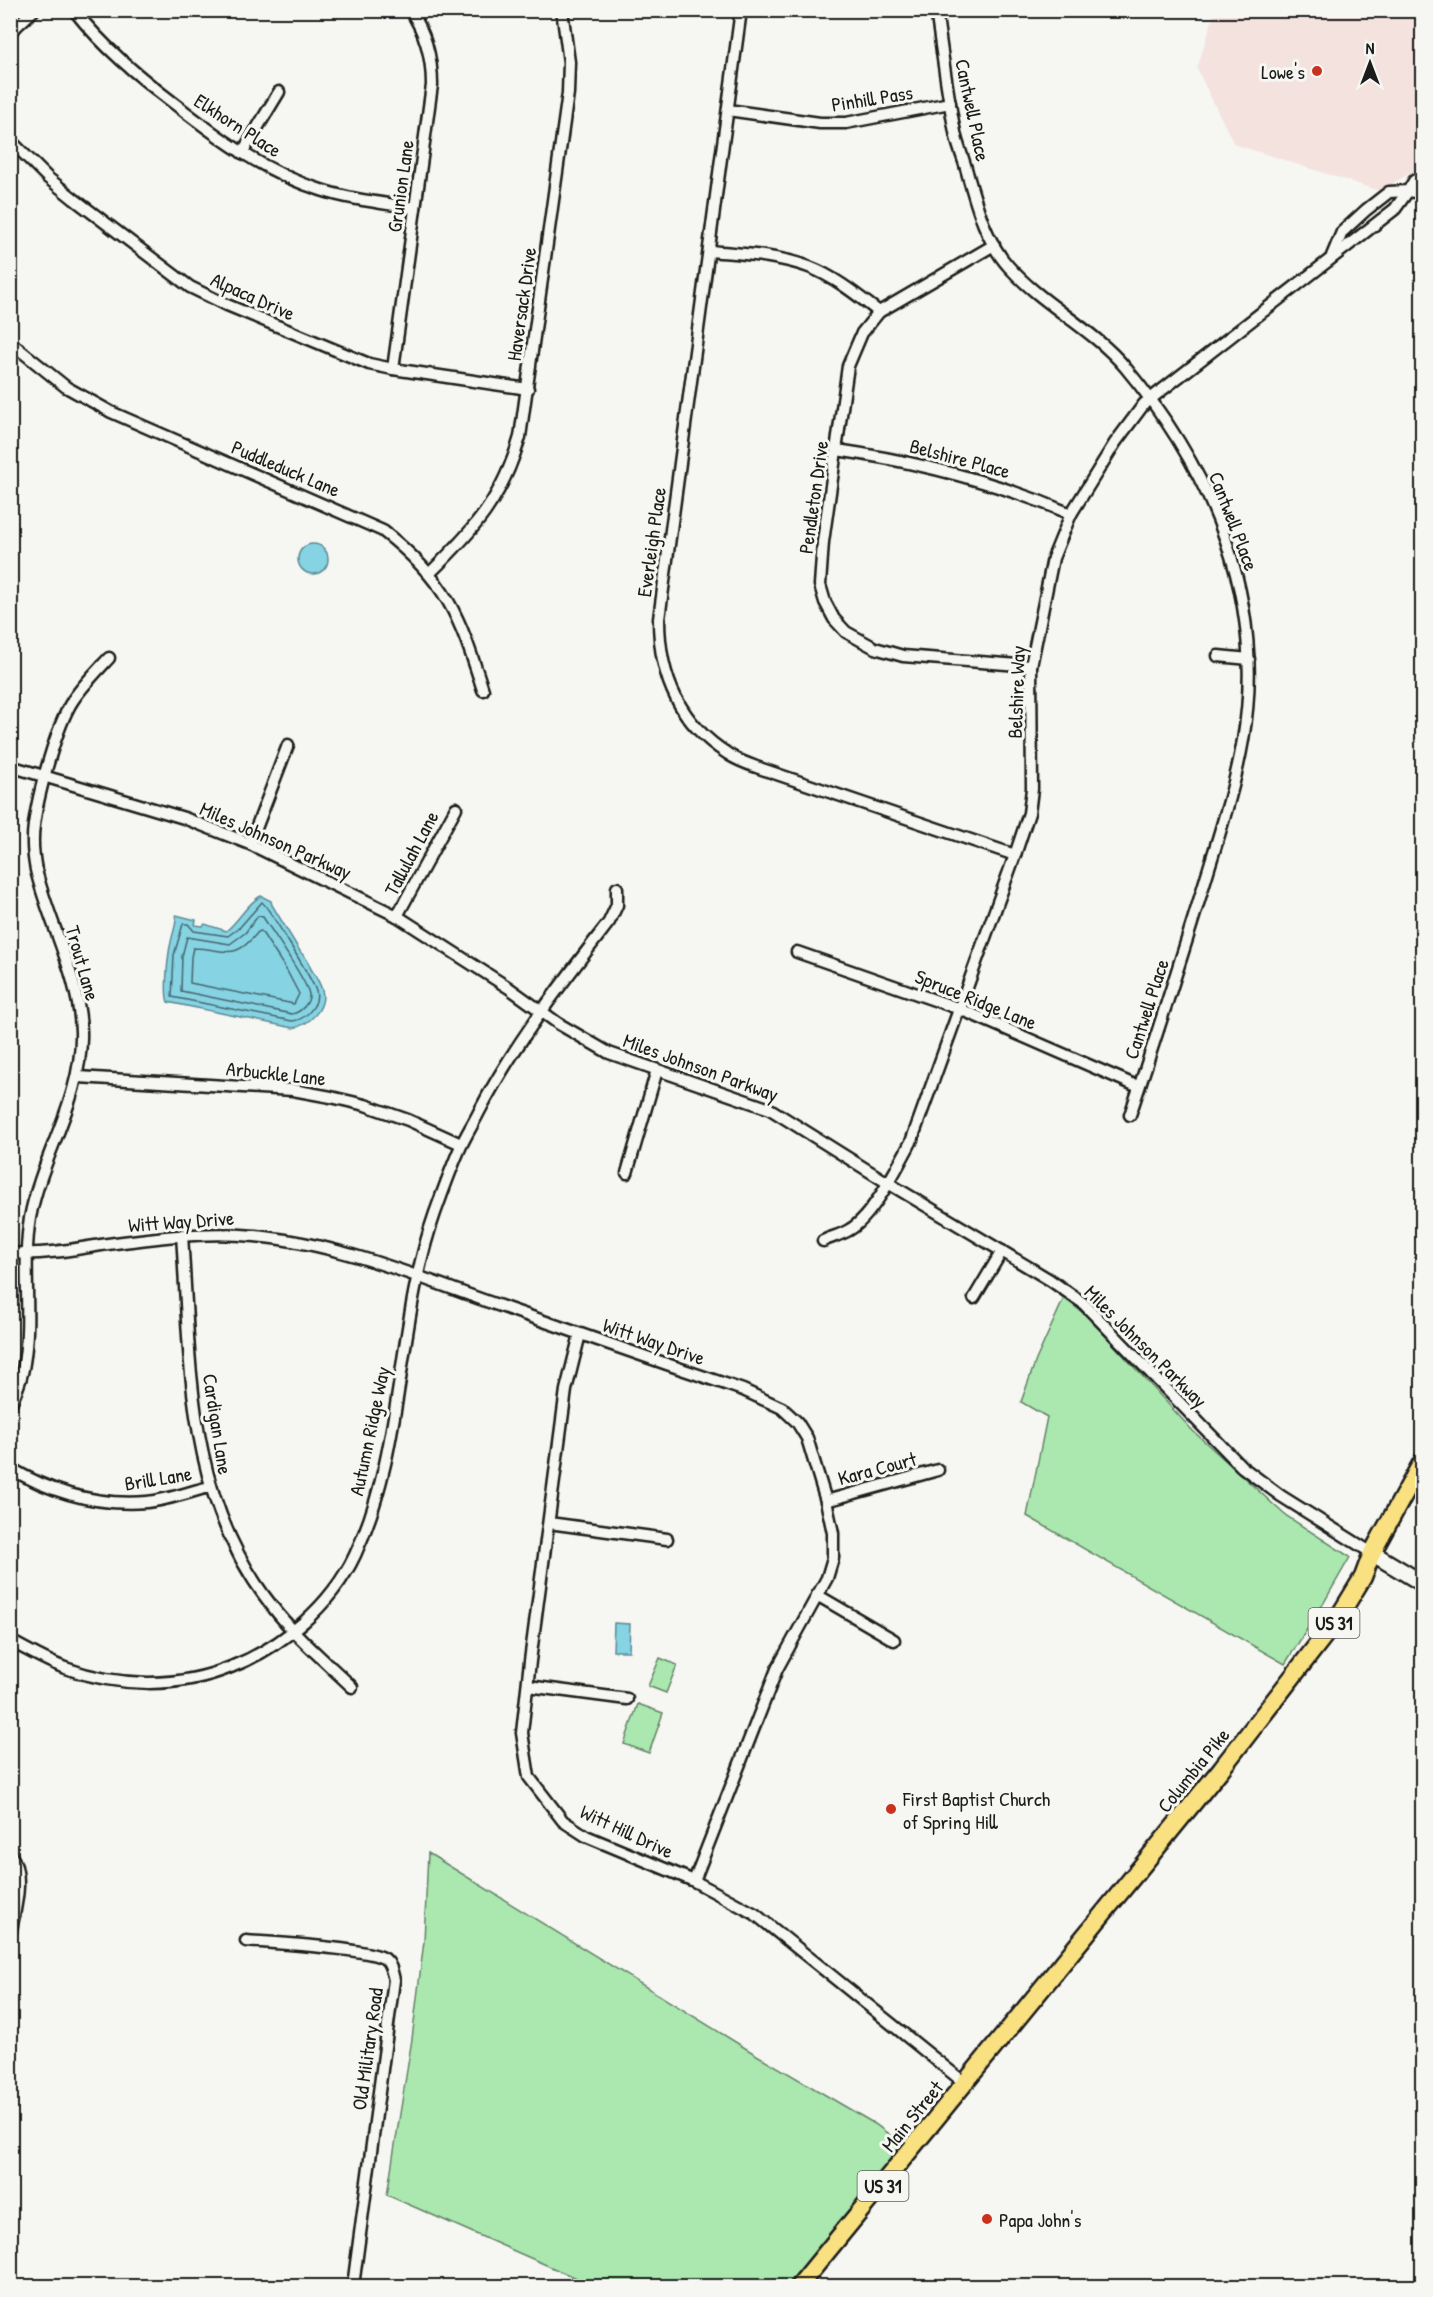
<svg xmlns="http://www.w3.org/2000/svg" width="1433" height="2297" viewBox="0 0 1433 2297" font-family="'Patrick Hand',sans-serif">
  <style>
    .built { fill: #f4e2de }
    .green { fill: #aae8af; stroke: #638266; stroke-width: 1.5 }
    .water { fill: #85d3e3; stroke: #5b8a93; stroke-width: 1.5 }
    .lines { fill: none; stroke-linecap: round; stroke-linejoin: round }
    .shore { stroke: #46656c; stroke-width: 1.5 }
    .minor-casing { stroke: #1c1c1c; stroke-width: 15 }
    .secondary-casing { stroke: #1c1c1c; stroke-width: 20 }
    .primary-casing { stroke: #1c1c1c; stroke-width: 21 }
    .minor { stroke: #f6f6f2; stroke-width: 10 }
    .secondary { stroke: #f6f6f2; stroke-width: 15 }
    .primary { stroke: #f9e181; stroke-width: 16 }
    .poi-dot { fill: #c8321e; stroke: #f6f6f2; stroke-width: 2 }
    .labels { text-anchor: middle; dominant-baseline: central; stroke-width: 6; stroke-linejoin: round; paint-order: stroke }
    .shield { fill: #f6f6f2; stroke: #5d5d5c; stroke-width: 1.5 }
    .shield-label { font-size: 18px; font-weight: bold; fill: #1c1c1c }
    .poi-label { font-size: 20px; fill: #1c1c1c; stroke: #f6f6f2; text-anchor: start }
    .street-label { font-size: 20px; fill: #1c1c1c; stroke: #f6f6f2 }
  </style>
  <rect width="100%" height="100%" fill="#f6f6f2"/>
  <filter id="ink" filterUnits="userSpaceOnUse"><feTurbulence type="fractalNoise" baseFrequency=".0167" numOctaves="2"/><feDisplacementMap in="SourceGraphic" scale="12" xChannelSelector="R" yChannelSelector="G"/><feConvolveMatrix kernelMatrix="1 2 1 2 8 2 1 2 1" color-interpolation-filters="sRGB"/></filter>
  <g filter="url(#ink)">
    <path class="built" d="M1215,11H1422V166L1380,191L1234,144L1197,69Z"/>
    <g class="green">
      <path d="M1064,1298L1088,1317L1193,1431L1285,1515L1350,1557L1323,1604L1285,1664L1027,1516L1047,1417L1021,1402L1036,1360Z"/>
      <path d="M660,1658L677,1665L666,1693L648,1686Z"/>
      <path d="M638,1704L663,1713L649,1753L624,1744Z"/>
      <path d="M428,1853L750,2051L875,2124L903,2145L789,2286H594L387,2195L412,2039L424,1941Z"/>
    </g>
    <g class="water">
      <circle cx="313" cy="559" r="15"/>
      <path d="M261,896L271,901L272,905L301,953C307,957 308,962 311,969C315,975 320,983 322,990C327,1008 309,1025 293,1028L168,1002C164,992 168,954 171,942C173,931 177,925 176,915L196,920L195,925L203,926L205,924L226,931C239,921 247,903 261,896Z"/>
      <path d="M614,1623L630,1624L629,1651H613Z"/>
    </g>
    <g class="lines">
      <g class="shore">
        <path d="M262,902C269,908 313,981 316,991C320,1005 305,1020 292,1021L172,997L174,955L183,924H188L194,931L228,936L240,927Z"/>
        <path d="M258,916L263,917C273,933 306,979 309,994C310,1003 301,1012 292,1014L181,991L182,956L187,937L230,944L245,933Z"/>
        <path d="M261,931L287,971L299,994L294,1004L190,983L191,957L193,948C225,948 233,963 258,932Z"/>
      </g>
      <g class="minor-casing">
        <g id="minor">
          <path d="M74,10C103,47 138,76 175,104C220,139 266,173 321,190C351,200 384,203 415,208"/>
          <path d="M741,10L659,619C659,675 679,723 728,754C738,761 751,765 762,769L1015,855"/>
          <path d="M936,10C942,51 947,92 955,132C957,145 964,159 967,172C976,204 986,242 1009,267C1043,305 1092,328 1125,367C1213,472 1267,601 1243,740C1235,787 1219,835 1205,881C1181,960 1156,1037 1130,1115"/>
          <path d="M10,32L34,10"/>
          <path d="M728,110L820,123H846L950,103"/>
          <path d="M10,140L48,178L74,199L190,287L227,305L369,364L393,369L528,389"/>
          <path d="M242,153L279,92"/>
          <path d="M994,245L879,312L862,333L848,366L823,542L820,585L825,602L834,619L846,632L875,648L903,656L1031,666"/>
          <path d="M709,251C742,254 777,255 809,267C835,277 857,295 879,312"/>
          <path d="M1332,256L1342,232L1366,210L1389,192L1408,191L1414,181L1422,176"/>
          <path d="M10,342L66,387L111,412L383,531C447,581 459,615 483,690"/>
          <path d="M393,369L432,85C432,57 426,33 410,10"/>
          <path d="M837,450C919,462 994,481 1071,514"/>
          <path d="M430,573C475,529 502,499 520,437L568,93L569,62L562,10"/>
          <path d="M1218,656L1249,659"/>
          <path d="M10,766L184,818L250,844L397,916L509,988L559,1024L609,1053L770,1109L888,1183L1050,1280L1083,1303L1242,1467L1281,1496L1372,1553"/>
          <path d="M250,844L288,745"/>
          <path d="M397,916L456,808"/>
          <path d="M797,952L960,1009L1139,1087"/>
          <path d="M78,1077L293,1090L331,1097L365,1105L408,1120L461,1144"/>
          <path d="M627,1173L657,1070"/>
          <path d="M182,1235C191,1367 186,1497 272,1606C295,1636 325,1661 352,1687"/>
          <path d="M823,1241C831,1237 841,1235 849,1230C872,1218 899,1164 911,1142L1015,855L1029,813L1032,789L1031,666L1053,558L1071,514L1115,443L1144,404L1395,209L1408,191L1422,193"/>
          <path d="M10,1253C41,1255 71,1250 101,1245C152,1238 203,1231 255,1236C334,1243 411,1274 486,1301C571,1331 657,1361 743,1390L782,1408L797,1422L807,1438L826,1501L833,1533V1558L827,1578L777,1669L694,1881"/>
          <path d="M974,1298L1002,1251"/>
          <path d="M580,1334L566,1390L530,1661L522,1733L529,1777L563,1821L586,1836L694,1881L755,1914L966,2084"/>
          <path d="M10,1406C16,1392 22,1378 24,1363C32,1315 22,1266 30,1218C42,1153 83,1099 81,1031C79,974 49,924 36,870C33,855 32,839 34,825C38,794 57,724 73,700C83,685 97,671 109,658"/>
          <path d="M10,1468C52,1493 98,1506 147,1502C168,1500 189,1492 209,1487"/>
          <path d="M826,1501L938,1470"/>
          <path d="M549,1523L667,1539"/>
          <path d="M817,1595L894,1640"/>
          <path d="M10,1641C28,1650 46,1661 65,1668C118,1687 178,1689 231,1667C282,1647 331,1606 355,1555C405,1448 396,1324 435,1213C443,1191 451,1168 461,1146C466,1135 473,1124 479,1112C514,1044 562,983 609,922L617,905V888"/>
          <path d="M528,1686L627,1699"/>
          <path d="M10,1854C26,1876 14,1911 10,1936"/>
          <path d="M246,1941C271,1943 369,1948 385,1959C391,1964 392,1972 394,1980L353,2286"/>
        </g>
      </g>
      <g class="secondary-casing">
        <path id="secondary" d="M1372,1553L1422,1583"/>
      </g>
      <g class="primary-casing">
        <path id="primary" d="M799,2286L1221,1769L1338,1618L1363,1577L1372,1553L1422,1462"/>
      </g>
      <use href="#minor" class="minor"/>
      <use href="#secondary" class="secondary"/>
      <use href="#primary" class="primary"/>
    </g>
  </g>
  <g class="poi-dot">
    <circle cx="1317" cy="71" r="6"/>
    <circle cx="891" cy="1809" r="6"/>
    <circle cx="987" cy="2219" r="6"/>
  </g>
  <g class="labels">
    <g class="shield">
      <rect x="1308.5" y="1608" width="51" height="30" rx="4.5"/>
      <rect x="857.5" y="2171" width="51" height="30" rx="4.5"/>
    </g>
    <g class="shield-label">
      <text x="1334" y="1623">US 31</text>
      <text x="883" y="2186">US 31</text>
    </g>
    <g class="poi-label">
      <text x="1305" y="71" text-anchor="end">Lowe's</text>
      <text x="903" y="1798">First Baptist Church<tspan x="903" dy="23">of Spring Hill</tspan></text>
      <text x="999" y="2219">Papa John's</text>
    </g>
    <g class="street-label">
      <text transform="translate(872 98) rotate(-9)">Pinhill Pass</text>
      <text transform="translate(973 110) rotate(78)">Cantwell Place</text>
      <text transform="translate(238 125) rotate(33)">Elkhorn Place</text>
      <text transform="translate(400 186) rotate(-82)">Grunion Lane</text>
      <text transform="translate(253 296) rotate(24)">Alpaca Drive</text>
      <text transform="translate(521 304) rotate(-82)">Haversack Drive</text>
      <text transform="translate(960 458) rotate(15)">Belshire Place</text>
      <text transform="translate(286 468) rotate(23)">Puddleduck Lane</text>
      <text transform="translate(813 497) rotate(-82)">Pendleton Drive</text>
      <text transform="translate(1234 521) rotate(69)">Cantwell Place</text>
      <text transform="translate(651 542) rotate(-82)">Everleigh Place</text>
      <text transform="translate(1016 692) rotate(-88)">Belshire Way</text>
      <text transform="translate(276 840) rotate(24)">Miles Johnson Parkway</text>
      <text transform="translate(411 853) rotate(-62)">Tallulah Lane</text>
      <text transform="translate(83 963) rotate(74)">Trout Lane</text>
      <text transform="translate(976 999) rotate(22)">Spruce Ridge Lane</text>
      <text transform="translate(1146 1009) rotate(-72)">Cantwell Place</text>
      <text transform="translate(701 1067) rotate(20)">Miles Johnson Parkway</text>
      <text transform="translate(276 1073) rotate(6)">Arbuckle Lane</text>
      <text transform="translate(181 1221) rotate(-4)">Witt Way Drive</text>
      <text transform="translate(654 1341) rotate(19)">Witt Way Drive</text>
      <text transform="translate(1146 1346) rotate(45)">Miles Johnson Parkway</text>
      <text transform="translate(218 1424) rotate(81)">Cardigan Lane</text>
      <text transform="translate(369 1431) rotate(-78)">Autumn Ridge Way</text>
      <text transform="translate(877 1468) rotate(-15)">Kara Court</text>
      <text transform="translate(158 1478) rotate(-9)">Brill Lane</text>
      <text transform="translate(1193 1770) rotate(-51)">Columbia Pike</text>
      <text transform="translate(627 1831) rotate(25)">Witt Hill Drive</text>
      <text transform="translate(367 2049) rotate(-82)">Old Military Road</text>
      <text transform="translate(912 2116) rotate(-51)">Main Street</text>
    </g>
  </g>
  <rect width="1433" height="2297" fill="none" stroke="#f6f6f2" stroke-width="36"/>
  <rect x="18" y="18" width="1397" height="2261" fill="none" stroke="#1c1c1c" stroke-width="2" filter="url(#ink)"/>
  <g transform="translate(1370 63)" stroke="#f6f6f2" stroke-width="4.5" paint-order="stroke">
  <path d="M0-4.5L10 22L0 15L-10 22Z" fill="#1c1c1c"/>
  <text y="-9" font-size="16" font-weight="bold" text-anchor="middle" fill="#1c1c1c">N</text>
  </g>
</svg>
